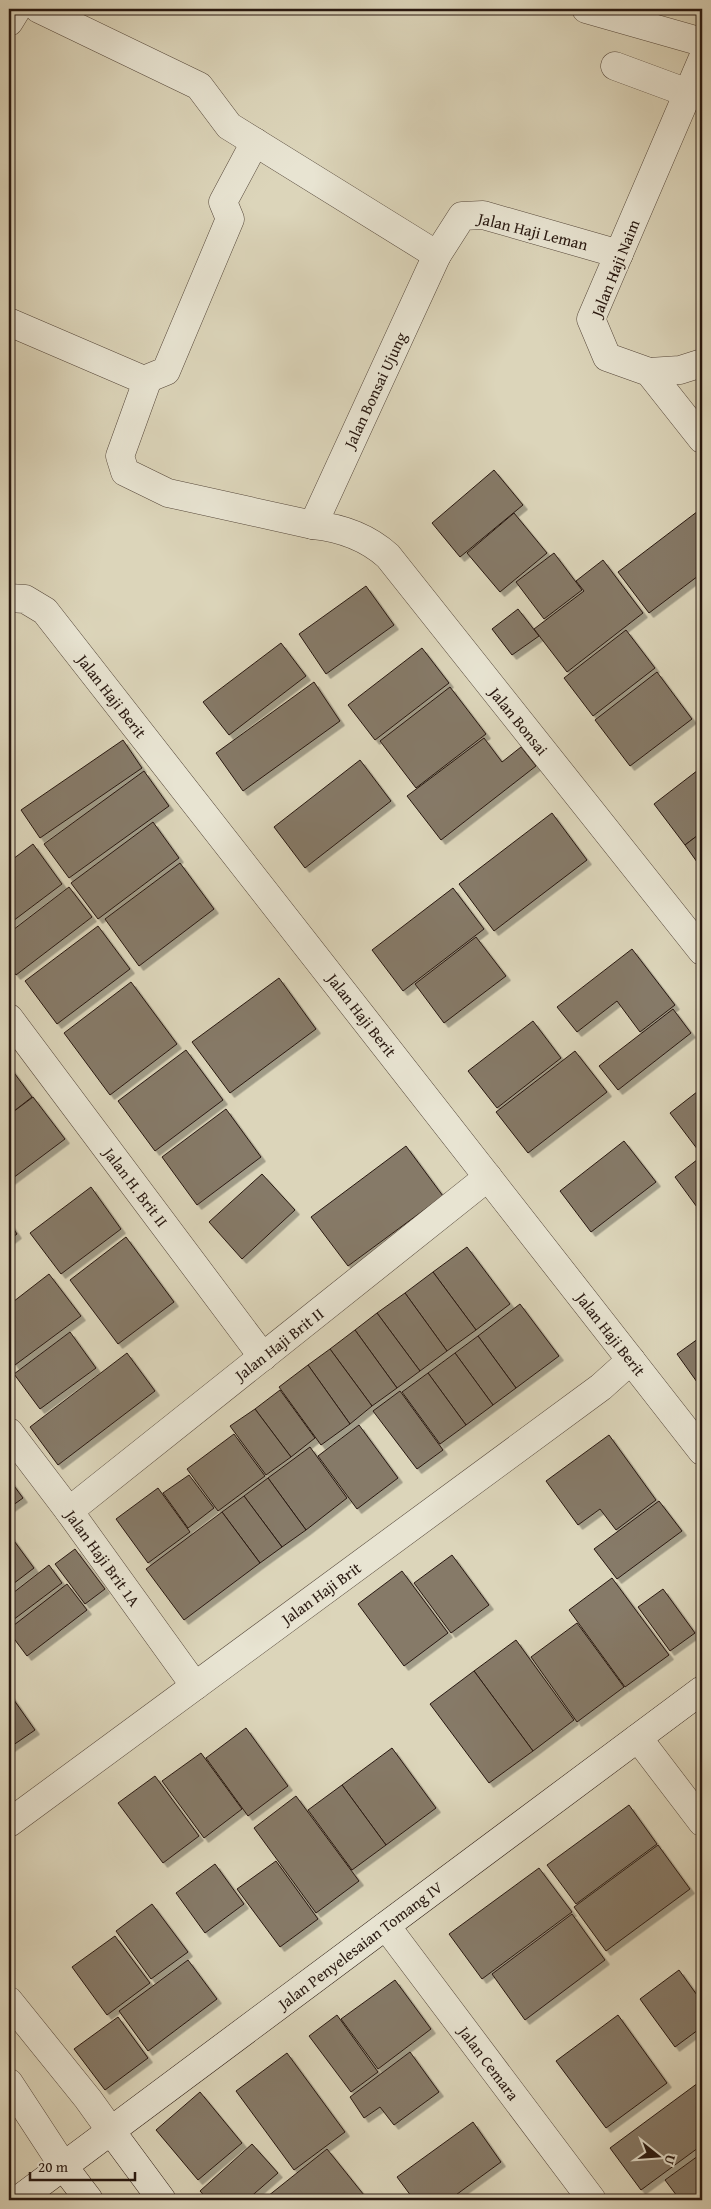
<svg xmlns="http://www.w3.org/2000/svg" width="711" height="2209" viewBox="0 0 711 2209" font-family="'Gentium Book Plus',serif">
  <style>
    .building { fill: #867a68; stroke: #281810; filter: url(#shadow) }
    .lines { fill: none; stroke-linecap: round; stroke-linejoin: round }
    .street-casing { stroke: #55473a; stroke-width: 29 }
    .secondary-casing { stroke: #281810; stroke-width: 29 }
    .street { stroke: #e8e4d2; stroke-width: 28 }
    .secondary { stroke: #e8e4d2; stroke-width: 28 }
    .labels { text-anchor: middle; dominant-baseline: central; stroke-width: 4.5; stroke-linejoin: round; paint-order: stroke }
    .street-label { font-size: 16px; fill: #281810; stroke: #e8e4d2 }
  </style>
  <defs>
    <filter id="shadow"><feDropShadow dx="4.5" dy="4.5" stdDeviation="0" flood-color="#0004"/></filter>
  </defs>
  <rect width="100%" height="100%" fill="#dcd5ba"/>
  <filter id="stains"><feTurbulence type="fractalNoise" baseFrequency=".004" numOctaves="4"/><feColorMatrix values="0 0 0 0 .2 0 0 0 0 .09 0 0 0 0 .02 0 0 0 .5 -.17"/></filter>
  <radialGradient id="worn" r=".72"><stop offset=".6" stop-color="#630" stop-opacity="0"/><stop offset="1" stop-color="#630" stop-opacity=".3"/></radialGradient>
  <g class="building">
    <path d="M494,470L523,505L460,557L432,523Z"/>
    <path d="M702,508V573L649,613L618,572Z"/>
    <path d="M514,513L547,553L500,592L467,553Z"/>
    <path d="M554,553L582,590L544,619L516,582Z"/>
    <path d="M603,560L643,613L567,672L534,629L584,591L576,581Z"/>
    <path d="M366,586L394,625L326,674L299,634Z"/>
    <path d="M518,609L539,636L512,655L492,629Z"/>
    <path d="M626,630L655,668L593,716L564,678Z"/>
    <path d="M281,643L306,676L229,735L203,702Z"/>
    <path d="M422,648L449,683L375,740L348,705Z"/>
    <path d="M657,672L692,719L630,766L595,720Z"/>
    <path d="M314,682L340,721L243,791L216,753Z"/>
    <path d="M450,687L486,734L416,788L380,741Z"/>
    <path d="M484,738L502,762L521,747L536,766L441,840L407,796Z"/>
    <path d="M123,740L142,768L40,838L21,810Z"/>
    <path d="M360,760L391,801L305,868L274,827Z"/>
    <path d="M702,767V832L685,845L654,804Z"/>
    <path d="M144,771L169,806L69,878L44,844Z"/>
    <path d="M552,813L587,860L494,931L459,884Z"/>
    <path d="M153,822L179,858L98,919L71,883Z"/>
    <path d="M702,832V869L685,845Z"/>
    <path d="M33,844L62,884L9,924V862Z"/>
    <path d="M180,863L214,909L139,966L105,919Z"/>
    <path d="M69,887L92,917L16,975L9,966V933Z"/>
    <path d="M453,888L484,929L403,991L372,950Z"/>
    <path d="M98,926L130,969L57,1024L25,981Z"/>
    <path d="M476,937L506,976L444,1023L415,984Z"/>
    <path d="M632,949L675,1005L640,1032L617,1001L577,1032L557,1007Z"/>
    <path d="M279,978L316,1029L230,1093L192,1042Z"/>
    <path d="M131,982L177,1044L110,1095L64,1033Z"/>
    <path d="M673,1009L691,1033L618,1090L599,1066Z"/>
    <path d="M533,1021L561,1058L497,1108L468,1071Z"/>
    <path d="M186,1050L223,1100L155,1151L118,1101Z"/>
    <path d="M575,1051L607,1092L528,1153L496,1112Z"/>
    <path d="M9,1066L32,1097L9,1115Z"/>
    <path d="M702,1088V1154H701L670,1113Z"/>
    <path d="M33,1097L65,1139L9,1181V1115Z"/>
    <path d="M226,1109L261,1157L197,1205L162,1157Z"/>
    <path d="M624,1141L656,1182L591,1232L560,1191Z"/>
    <path d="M406,1146L443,1196L348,1266L311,1217Z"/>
    <path d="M702,1156V1214L675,1177Z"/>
    <path d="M262,1174L295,1210L242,1259L209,1222Z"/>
    <path d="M91,1187L121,1229L61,1274L30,1233Z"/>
    <path d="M9,1222L17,1234L9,1240Z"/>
    <path d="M126,1237L174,1302L118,1344L70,1280Z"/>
    <path d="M467,1247L510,1304L476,1330L433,1272Z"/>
    <path d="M433,1272L476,1330L447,1351L405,1293Z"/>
    <path d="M49,1274L81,1316L15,1365L9,1357V1305Z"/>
    <path d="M405,1293L447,1351L420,1371L377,1313Z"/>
    <path d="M520,1304L559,1356L516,1388L478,1336Z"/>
    <path d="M377,1313L420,1371L397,1388L355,1330Z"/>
    <path d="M355,1330L397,1388L372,1406L330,1349Z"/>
    <path d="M70,1332L96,1368L40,1409L14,1374Z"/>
    <path d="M478,1336L516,1388L493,1405L455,1353Z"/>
    <path d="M702,1336V1389L677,1354Z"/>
    <path d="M330,1349L372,1406L350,1424L308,1365Z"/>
    <path d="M127,1353L155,1391L58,1465L30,1427Z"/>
    <path d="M455,1353L493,1405L466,1425L428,1373Z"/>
    <path d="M308,1365L350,1424L321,1445L279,1387Z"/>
    <path d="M428,1373L466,1425L440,1444L402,1392Z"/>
    <path d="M280,1390L315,1438L291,1457L255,1409Z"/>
    <path d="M400,1391L443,1450L417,1469L373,1411Z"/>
    <path d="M255,1409L291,1457L266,1475L230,1426Z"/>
    <path d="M359,1425L398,1478L357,1509L318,1456Z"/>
    <path d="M234,1434L265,1476L218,1511L187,1469Z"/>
    <path d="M609,1435L656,1500L616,1530L600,1509L578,1525L546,1481Z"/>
    <path d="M310,1447L347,1498L306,1530L268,1478Z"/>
    <path d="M189,1475L214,1508L188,1528L163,1493Z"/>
    <path d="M268,1478L306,1530L282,1547L244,1496Z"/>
    <path d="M9,1479L23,1498L9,1508Z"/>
    <path d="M158,1488L190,1532L148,1563L116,1519Z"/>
    <path d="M244,1496L282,1547L260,1563L222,1512Z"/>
    <path d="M659,1501L682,1531L617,1579L594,1549Z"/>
    <path d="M222,1512L260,1563L184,1620L146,1569Z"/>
    <path d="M9,1534L34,1568L9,1587Z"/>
    <path d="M75,1549L105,1589L85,1604L55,1564Z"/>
    <path d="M452,1555L489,1605L451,1633L414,1583Z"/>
    <path d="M49,1565L62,1583L9,1623V1596Z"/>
    <path d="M402,1571L448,1633L404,1666L358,1604Z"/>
    <path d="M612,1578L669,1655L625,1687L569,1610Z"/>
    <path d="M67,1584L87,1610L27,1656L9,1632V1629Z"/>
    <path d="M663,1589L695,1633L670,1651L638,1607Z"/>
    <path d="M577,1623L624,1687L577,1722L531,1657Z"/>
    <path d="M516,1640L574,1720L533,1751L474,1671Z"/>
    <path d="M474,1671L533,1751L489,1783L430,1704Z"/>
    <path d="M9,1693L35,1730L9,1748Z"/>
    <path d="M246,1728L288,1786L248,1816L206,1758Z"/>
    <path d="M392,1748L436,1808L386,1845L342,1785Z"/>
    <path d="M201,1753L242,1809L204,1838L162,1781Z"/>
    <path d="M155,1776L199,1836L163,1863L118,1803Z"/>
    <path d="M342,1785L386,1845L352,1870L308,1810Z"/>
    <path d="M296,1796L359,1881L316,1913L254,1828Z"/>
    <path d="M629,1805L657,1844L576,1904L547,1865Z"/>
    <path d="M658,1845L690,1889L606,1951L574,1907Z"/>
    <path d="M276,1861L318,1919L280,1947L237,1889Z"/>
    <path d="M215,1864L244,1904L205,1933L176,1893Z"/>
    <path d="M539,1868L572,1912L482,1979L449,1934Z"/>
    <path d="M152,1904L188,1952L151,1979L116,1931Z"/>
    <path d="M572,1914L605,1960L525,2020L492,1974Z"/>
    <path d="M115,1936L150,1983L107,2015L72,1967Z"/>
    <path d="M188,1960L217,1999L148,2051L119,2011Z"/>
    <path d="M679,1970L702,2002V2027L675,2047L640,1999Z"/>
    <path d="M395,1980L431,2029L378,2069L341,2019Z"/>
    <path d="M337,2015L378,2072L351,2092L309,2036Z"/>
    <path d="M618,2015L667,2083L606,2128L556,2061Z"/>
    <path d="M118,2017L148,2058L105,2090L74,2049Z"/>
    <path d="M410,2052L439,2092L394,2125L380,2107L364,2118L350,2097Z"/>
    <path d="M287,2053L345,2132L294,2170L236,2091Z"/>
    <path d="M702,2080V2145L641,2190L610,2148Z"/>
    <path d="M200,2092L242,2143L198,2180L156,2130Z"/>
    <path d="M473,2122L501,2162L449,2200H414L397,2177Z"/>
    <path d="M252,2144L278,2173L247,2200H208L200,2191Z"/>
    <path d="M327,2149L368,2200H263Z"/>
    <path d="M702,2153V2200H680L665,2180Z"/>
  </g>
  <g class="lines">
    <g class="street-casing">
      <g id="street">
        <path d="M39,9L199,86L229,126L437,255"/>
        <path d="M586,9L702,42"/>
        <path d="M9,22L17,9"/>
        <path d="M702,60L591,319L607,357L649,372L702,439"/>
        <path d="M615,66L688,93"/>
        <path d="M9,322L144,380L146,384L120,456L125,472L168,493L313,525C342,528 367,537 388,556L702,951"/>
        <path d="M649,372L680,370L702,363"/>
        <path d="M144,380L166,371L230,219L223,202L255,142"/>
        <path d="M313,525L437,255L462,216L483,215L619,254"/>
        <path d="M9,598L25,599L45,611L702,1451"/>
        <path d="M9,1018L263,1357"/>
        <path d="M9,1432L69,1511L195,1686"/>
        <path d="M69,1511L488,1177"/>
        <path d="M638,1738L702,1822"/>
        <path d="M9,1823L601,1387L631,1360"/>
        <path d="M386,1926L592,2200"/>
        <path d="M9,2001L88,2099L111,2131"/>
        <path d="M9,2083L64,2167"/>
      </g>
    </g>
    <g class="secondary-casing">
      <g id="secondary">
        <path d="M111,2131L162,2200"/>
        <path d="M64,2167L89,2200"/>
        <path d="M18,2200L702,1690"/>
      </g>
    </g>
    <use href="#street" class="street"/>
    <use href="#secondary" class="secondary"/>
  </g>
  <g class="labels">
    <g class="street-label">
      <text transform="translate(533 231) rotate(14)">Jalan Haji Leman</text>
      <text transform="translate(615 268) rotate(-68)">Jalan Haji Naim</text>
      <text transform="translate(375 390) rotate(-65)">Jalan Bonsai Ujung</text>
      <text transform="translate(112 696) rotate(52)">Jalan Haji Berit</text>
      <text transform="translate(519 721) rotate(51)">Jalan Bonsai</text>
      <text transform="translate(362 1015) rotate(52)">Jalan Haji Berit</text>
      <text transform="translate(136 1187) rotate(53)">Jalan H. Brit II</text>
      <text transform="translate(611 1334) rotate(52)">Jalan Haji Berit</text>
      <text transform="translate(279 1344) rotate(-38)">Jalan Haji Brit II</text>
      <text transform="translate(103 1558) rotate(54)">Jalan Haji Brit 1A</text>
      <text transform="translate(321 1593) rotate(-36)">Jalan Haji Brit</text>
      <text transform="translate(360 1945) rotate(-37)">Jalan Penyelesaian Tomang IV</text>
      <text transform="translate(489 2063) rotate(53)">Jalan Cemara</text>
    </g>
  </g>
  <rect width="711" height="2209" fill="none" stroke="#dcd5ba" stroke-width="30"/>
  <rect x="10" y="10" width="691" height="2189" fill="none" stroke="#281810" stroke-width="2.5"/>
  <rect x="15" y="15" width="681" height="2179" fill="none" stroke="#281810"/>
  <g transform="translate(658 2156) rotate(107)" stroke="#e8e4d2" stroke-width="4" paint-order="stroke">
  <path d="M0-4L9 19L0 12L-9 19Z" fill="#281810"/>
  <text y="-8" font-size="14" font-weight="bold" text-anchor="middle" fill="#281810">U</text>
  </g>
  <path d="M30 2172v8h105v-8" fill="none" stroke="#281810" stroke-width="2.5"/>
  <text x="38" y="2172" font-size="15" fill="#281810" stroke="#e8e4d2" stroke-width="4" paint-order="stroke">20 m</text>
  <rect width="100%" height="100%" filter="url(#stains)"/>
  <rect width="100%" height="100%" fill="url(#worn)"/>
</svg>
